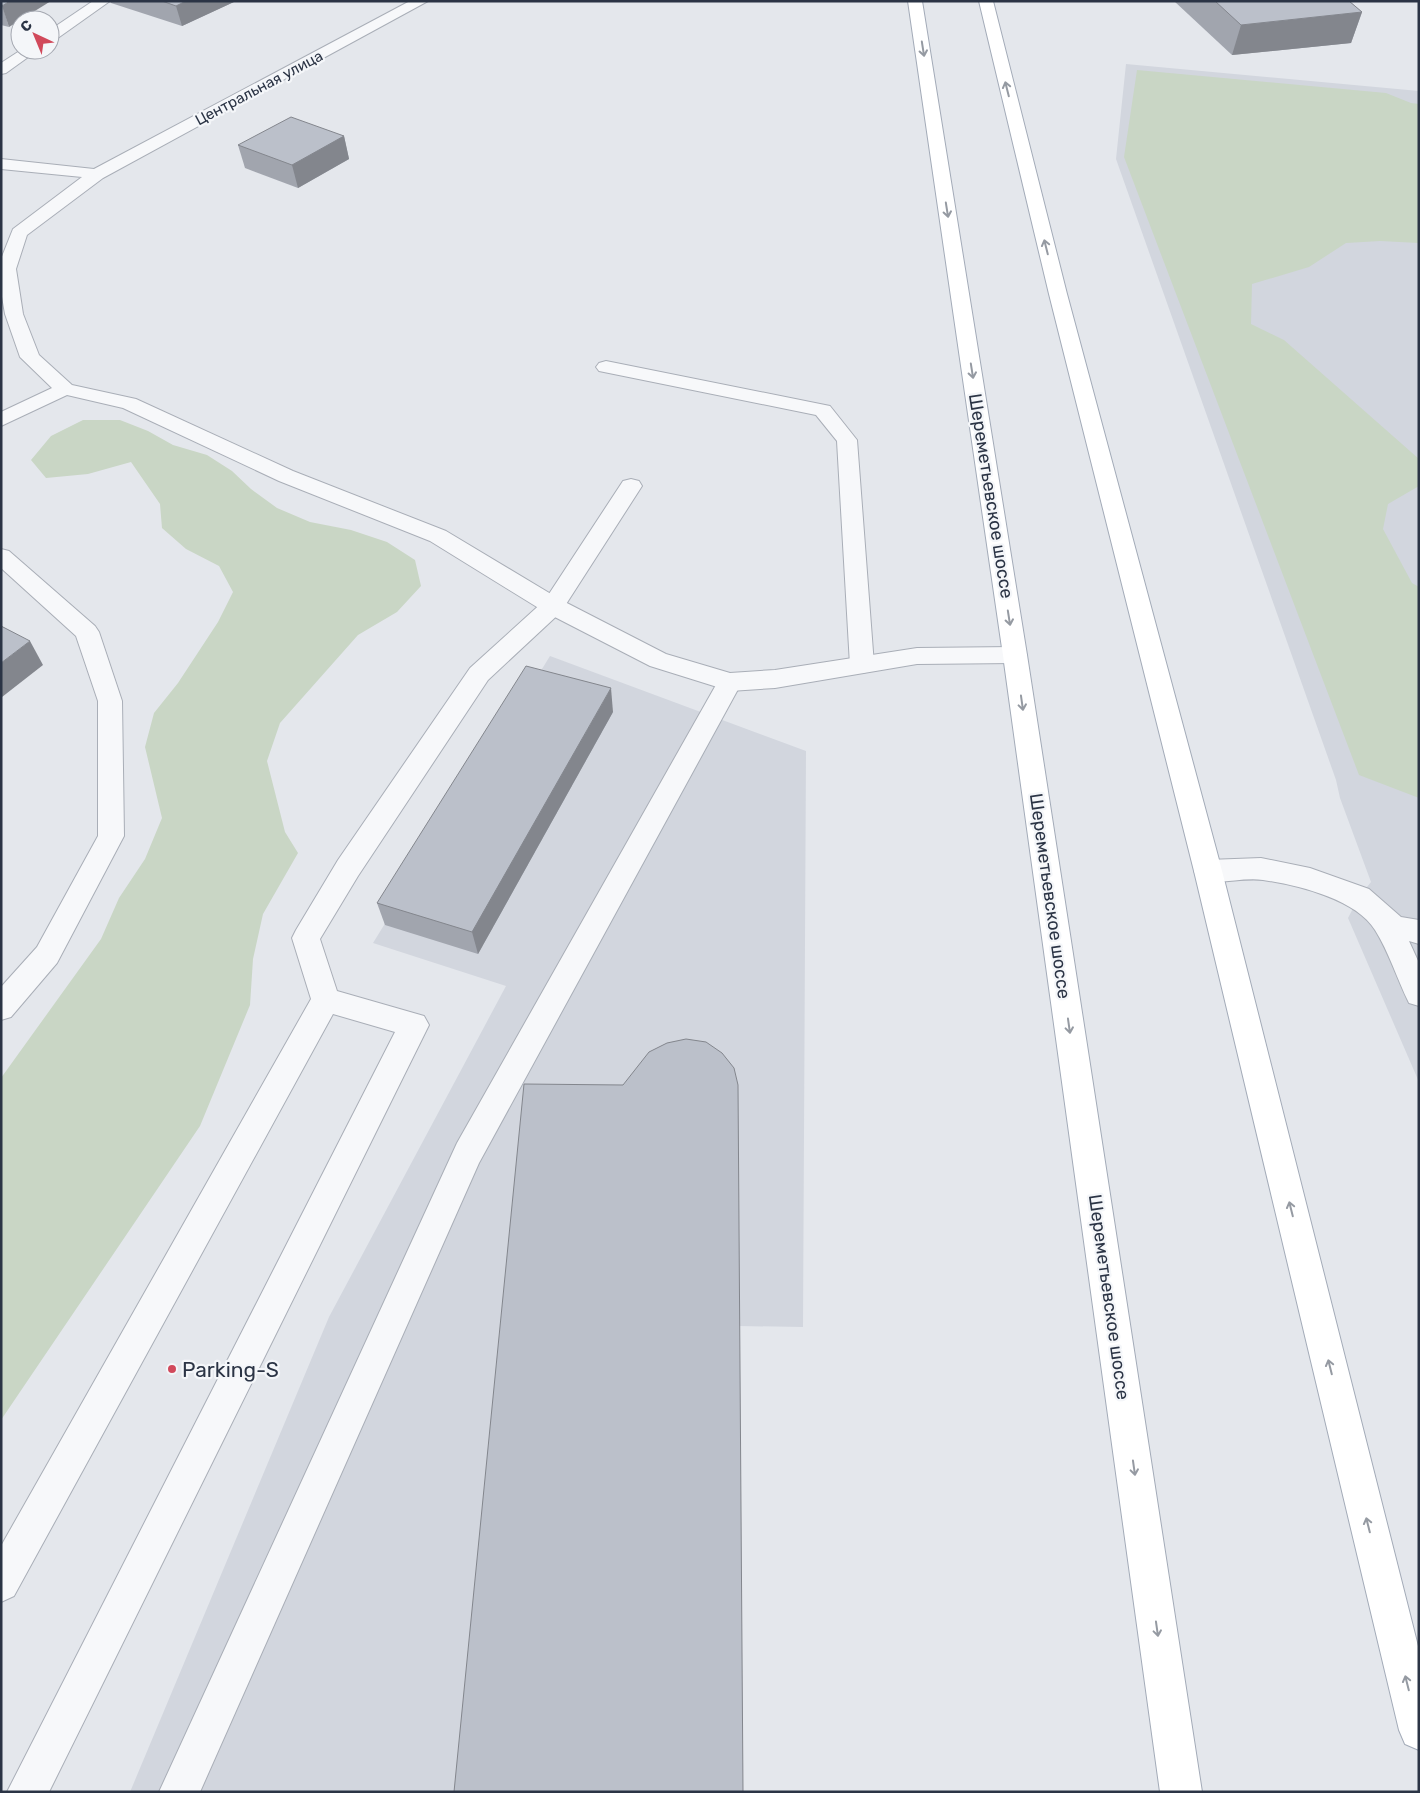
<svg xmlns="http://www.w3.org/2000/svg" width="1420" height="1793" viewBox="0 0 1420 1793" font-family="Rubik,sans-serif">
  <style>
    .built { fill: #d2d6de }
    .green { fill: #c9d6c5 }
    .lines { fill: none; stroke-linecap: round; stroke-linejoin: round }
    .lane-casing { stroke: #a9aeb7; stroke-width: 2 }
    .street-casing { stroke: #a9aeb7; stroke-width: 2 }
    .primary-casing { stroke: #a3abb8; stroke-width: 2 }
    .lane { fill: #f7f8fa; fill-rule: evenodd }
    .street { fill: #f7f8fa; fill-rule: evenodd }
    .primary { fill: #fff; fill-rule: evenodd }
    .wall { fill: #a1a5ae }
    .shaded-wall { fill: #83868d }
    .building { fill: #bbc0ca; stroke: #83868d }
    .oneway { stroke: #959aa2 }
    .poi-dot { fill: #d1495b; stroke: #f4f6f9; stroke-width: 2 }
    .labels { text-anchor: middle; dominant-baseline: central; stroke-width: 4.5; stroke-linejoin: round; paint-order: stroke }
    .far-street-label { font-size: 15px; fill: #2b3445; stroke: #f4f6f9 }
    .street-label { font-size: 18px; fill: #2b3445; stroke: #f4f6f9 }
    .near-poi-label { font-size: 21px; fill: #2b3445; stroke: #f4f6f9; text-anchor: start }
  </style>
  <rect width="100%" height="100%" fill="#e4e7ec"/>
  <g class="built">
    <path d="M1126,64L1419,91V1082L1348,918L1359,897L1371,882L1340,798L1336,780L1116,159Z"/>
    <path d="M550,656L806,751L803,1327L739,1326L742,1792H130L329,1317L506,986L373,943Z"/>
  </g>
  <g class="green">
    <path d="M1137,70L1386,93L1411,103L1419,104V243L1380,241L1346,243L1309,267L1252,284L1251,324L1284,340L1419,459V486L1388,504L1383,529L1412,583L1419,587V798L1359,775L1124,157Z"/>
    <path d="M83,420H120L148,431L173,445L207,455L232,471L251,489L277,508L310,522L351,530L387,542L415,560L421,586L397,612L358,635L280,723L267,761L285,832L298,853L263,914L253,959L250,1005L200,1126L1,1420V1078L101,939L119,898L145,859L162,818L145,747L154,713L178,683L218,622L233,592L219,566L186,549L162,528L160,504L131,462L88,474L46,478L31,460L51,436Z"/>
  </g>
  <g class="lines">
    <g class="lane-casing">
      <g id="lane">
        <path d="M606,361L830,406L857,440L874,665L870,671L862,673L854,671L850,665L837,441L816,415L599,371L596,367L599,363Z"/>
        <path d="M631,479L639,481L642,486L561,612L488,680L358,876L320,939L337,991L424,1016L429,1025L49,1792H7L395,1032L333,1014L14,1596L1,1602V1546L311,999L292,938L296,930L338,860L470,668L545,600L623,481Z"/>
        <path d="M730,673L739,676L742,682L479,1163L200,1792H159L457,1143L721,676Z"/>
        <path d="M1261,858L1310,868L1369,889L1401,917L1419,920V944L1409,941L1419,963V1006L1409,1003C1397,979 1389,952 1375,930C1356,899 1297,885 1263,880C1241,877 1219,886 1198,879L1194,871L1198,863L1208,860Z"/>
      </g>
    </g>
    <g class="street-casing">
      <g id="street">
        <path d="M93,1H110L55,40L50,41V30Z"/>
        <path d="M410,1H428L103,178L27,235L16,269L23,314L39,355L72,385L136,399L293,471L446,531L561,600L666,654L730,673L775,670L917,648L1015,647L1023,649L1027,655L1023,661L1015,663L917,664L775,688L730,691L650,666L545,612L430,541L279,481L123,408L67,395L1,426V412L52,388L20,357L5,314L1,291V259L13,229L82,177L1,169V159L94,169Z"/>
        <path d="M21,50H38L6,73L1,74V63Z"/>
        <path d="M1,549L9,551L95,626L99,632L122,701L124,836L57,963L11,1017L1,1020V987L37,947L98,836V701L76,636L1,568Z"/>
      </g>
    </g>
    <g class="primary-casing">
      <g id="primary">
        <path d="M908,1H922L1027,655L1202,1792H1160L1003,655Z"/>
        <path d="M979,1H993L1067,294L1222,871L1419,1650V1750L1405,1744L1399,1730L1194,871L1049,294Z"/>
      </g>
    </g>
    <use href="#lane" class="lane"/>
    <use href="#street" class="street"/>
    <use href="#primary" class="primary"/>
  </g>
  <g class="wall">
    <path d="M1,1L9,27L1,25Z"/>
    <path d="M110,1H236L182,26L111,3Z"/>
    <path d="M1174,1H1349L1362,12L1351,43L1232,55Z"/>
    <path d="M344,136L349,159L298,188L245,168L238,145Z"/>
    <path d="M613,712L478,954L385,925L377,903Z"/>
  </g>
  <g class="shaded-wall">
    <path d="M10,1H51L9,27L2,6Z"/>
    <path d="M186,1H236L182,26L176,6Z"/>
    <path d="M1362,12L1351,43L1232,55L1241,25Z"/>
    <path d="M344,136L349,159L298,188L292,165Z"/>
    <path d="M30,641L43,665L2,697L1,695V663Z"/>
    <path d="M611,688L613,712L478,954L472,932Z"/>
  </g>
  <g class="building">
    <path d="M1,1H10L2,6Z"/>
    <path d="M162,1H186L176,6Z"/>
    <path d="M1215,1H1349L1362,12L1241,25Z"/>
    <path d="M291,117L344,136L292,165L238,145Z"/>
    <path d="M1,626L30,641L1,663Z"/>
    <path d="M526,666L611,688L472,932L377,903Z"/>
    <path d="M686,1039L706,1042L722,1053L734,1068L738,1085L743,1792H454L524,1084L623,1085L649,1052L667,1043Z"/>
  </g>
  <defs><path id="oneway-shaft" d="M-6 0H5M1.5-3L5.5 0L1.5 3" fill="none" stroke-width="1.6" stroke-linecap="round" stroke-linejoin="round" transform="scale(1.25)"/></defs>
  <g class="oneway">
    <use href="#oneway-shaft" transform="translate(923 49) rotate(81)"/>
    <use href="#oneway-shaft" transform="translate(1007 89) rotate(-104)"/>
    <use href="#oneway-shaft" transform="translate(947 210) rotate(81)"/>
    <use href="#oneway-shaft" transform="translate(1046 247) rotate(-104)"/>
    <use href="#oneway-shaft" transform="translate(972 371) rotate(81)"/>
    <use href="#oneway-shaft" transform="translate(1009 618) rotate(81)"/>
    <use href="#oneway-shaft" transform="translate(1022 703) rotate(82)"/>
    <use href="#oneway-shaft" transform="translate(1069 1026) rotate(82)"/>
    <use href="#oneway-shaft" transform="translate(1291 1209) rotate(-104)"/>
    <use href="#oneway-shaft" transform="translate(1330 1367) rotate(-104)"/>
    <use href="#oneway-shaft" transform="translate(1134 1468) rotate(82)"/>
    <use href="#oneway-shaft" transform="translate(1368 1525) rotate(-104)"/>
    <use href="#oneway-shaft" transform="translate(1157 1629) rotate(82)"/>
    <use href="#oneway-shaft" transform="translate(1407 1683) rotate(-104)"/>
  </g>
  <circle class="poi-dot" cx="172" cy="1369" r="5"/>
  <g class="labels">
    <g class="far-street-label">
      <text transform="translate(259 88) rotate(-28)">Центральная улица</text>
    </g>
    <g class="street-label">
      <text transform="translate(991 496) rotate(81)">Шереметьевское шоссе</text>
      <text transform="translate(1050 896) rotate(82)">Шереметьевское шоссе</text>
      <text transform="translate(1109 1297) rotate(82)">Шереметьевское шоссе</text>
    </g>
    <g class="near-poi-label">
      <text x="182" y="1369">Parking-S</text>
    </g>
  </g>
  <rect width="1420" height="1793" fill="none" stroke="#2b3445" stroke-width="5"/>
  <g transform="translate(35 35) rotate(316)"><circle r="24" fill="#f4f6f9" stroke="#a4a8b1"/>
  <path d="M0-4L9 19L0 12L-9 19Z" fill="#d1495b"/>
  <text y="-8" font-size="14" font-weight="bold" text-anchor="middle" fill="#2b3445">С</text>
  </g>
</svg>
